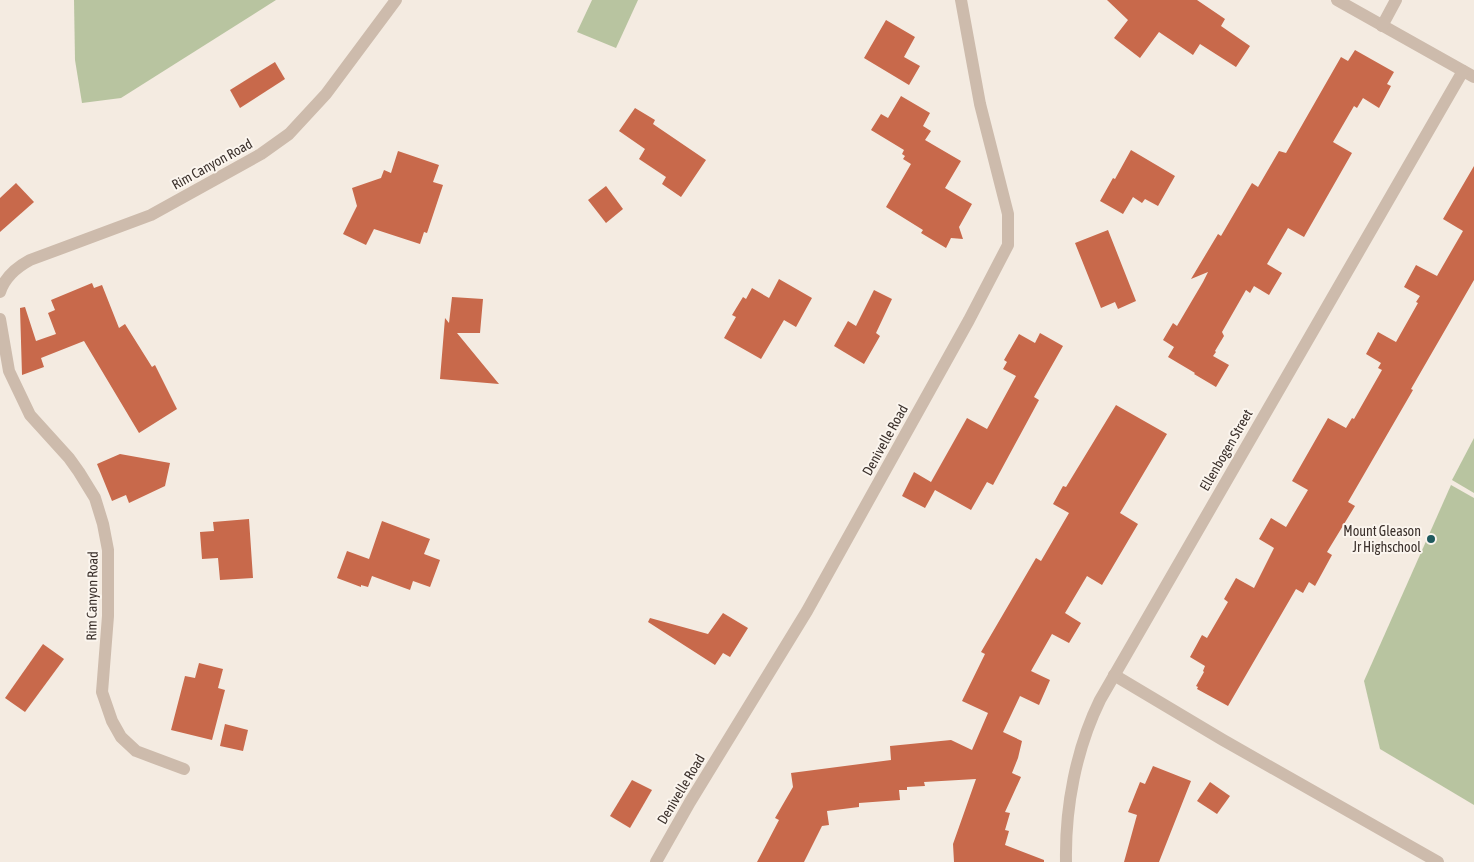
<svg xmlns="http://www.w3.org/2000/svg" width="1474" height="862" viewBox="0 0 1474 862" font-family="'Asap Condensed',sans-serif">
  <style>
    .green { fill: #b8c4a0 }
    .building { fill: #c8694b }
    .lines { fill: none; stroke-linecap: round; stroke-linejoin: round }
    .minor { stroke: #cdbbac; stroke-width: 12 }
    .poi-dot { fill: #1f5a5e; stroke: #fbf5ee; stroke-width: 2 }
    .labels { text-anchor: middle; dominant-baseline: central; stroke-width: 4; stroke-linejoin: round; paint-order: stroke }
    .street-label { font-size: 14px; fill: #3b302b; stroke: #fbf5ee }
    .poi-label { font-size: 14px; fill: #3b302b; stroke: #fbf5ee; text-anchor: end }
  </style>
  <rect width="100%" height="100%" fill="#f4ebe1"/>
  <g class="green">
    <path d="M74,0H276L121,98L82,103L75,60Z"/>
    <path d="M592,0H638L616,48L577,32Z"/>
    <path d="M1474,438V493L1452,480Z"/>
    <path d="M1451,485L1474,498V805L1380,749L1364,681Z"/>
  </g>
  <g class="building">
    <path d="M1107,0H1197L1225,19L1221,26L1250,46L1236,67L1200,44L1193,55L1159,32L1140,58L1114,38L1128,20Z"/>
    <path d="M886,20L915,37L904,57L920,66L909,85L864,58Z"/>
    <path d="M1355,50L1394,72L1387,84L1391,86L1379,108L1363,98L1357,108L1354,106L1333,142L1352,153L1304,237L1288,228L1267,264L1282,273L1269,295L1254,286L1250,293L1246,290L1222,332L1224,336L1215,351L1216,352L1213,356L1229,365L1216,387L1194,374L1195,373L1168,357L1174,347L1163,340L1173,323L1177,326L1203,282L1208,272L1191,279L1218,234L1221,236L1252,183L1258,187L1279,151L1286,153L1341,57L1348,61Z"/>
    <path d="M275,62L285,79L240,108L230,90Z"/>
    <path d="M901,96L930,113L923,126L931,131L925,140L961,161L945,188L972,204L959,227L963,239L951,238L946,248L921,233L923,230L886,207L911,164L903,159L905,156L902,154L904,150L871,130L881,114L888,118Z"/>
    <path d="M635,108L655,120L653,124L706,160L681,197L662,184L666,177L639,159L645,149L619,131Z"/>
    <path d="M1131,150L1175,176L1158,206L1145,199L1142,203L1133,197L1123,214L1100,201L1113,178L1115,179Z"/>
    <path d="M398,151L439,165L433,182L443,185L427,233L424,232L420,244L374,229L366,245L343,234L357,206L352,188L381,178L384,170L391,173Z"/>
    <path d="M1474,166V280L1411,389L1413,390L1348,502L1355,506L1327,552L1332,555L1315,586L1309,582L1303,593L1296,589L1228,706L1197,689L1198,687L1196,686L1204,672L1203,671L1205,666L1190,657L1202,635L1207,638L1228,602L1224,599L1236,578L1254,588L1274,548L1259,539L1271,518L1286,527L1308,490L1292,481L1328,418L1346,428L1352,418L1354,419L1382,370L1378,368L1381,363L1366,354L1378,332L1396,342L1418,303L1416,302L1420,296L1404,287L1416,265L1437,276L1463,231L1443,219Z"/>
    <path d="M16,183L34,202L0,232V198Z"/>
    <path d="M606,186L623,209L606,223L588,200Z"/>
    <path d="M1108,230L1136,301L1118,309L1115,302L1101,308L1075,243Z"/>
    <path d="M779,279L812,298L796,327L784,320L761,359L724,338L736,317L732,315L743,297L746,299L752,288L769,298Z"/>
    <path d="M92,283L94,288L102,285L119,328L125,324L152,367L155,365L177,409L139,433L84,341L41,358L44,367L22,375L20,308L25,307L36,341L56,334L48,313L55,310L51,300Z"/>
    <path d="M874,290L892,299L876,333L880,336L864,364L834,346L848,321L856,326Z"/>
    <path d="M452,297L483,299L480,333H457L499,384L440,379L445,318L449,323Z"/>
    <path d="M1040,333L1063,346L1034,397L1039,400L993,485L987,482L971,510L935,490L925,508L902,496L914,472L931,482L967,418L987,429L1016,376L1003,369L1007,362L1004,360L1019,334L1035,343Z"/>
    <path d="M1116,405L1167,434L1120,513L1138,524L1102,585L1087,576L1065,613L1081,623L1069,643L1052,634L1031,671L1050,680L1039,705L1020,696L1003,732L1022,741L1018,758L1012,773L1021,777L1005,812L1010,813L1005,830L1009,831L1005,845L1044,860V862H954L953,844L976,779L924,782L925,786L907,787V790H899L900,800L859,803V807L827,811L829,825L822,826L804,862H757L779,820L775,818L793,787L791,773L891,760L890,746L951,740L972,750L988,713L962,701L985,654L981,652L1036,558L1041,561L1069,513L1053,504L1063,486L1066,487Z"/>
    <path d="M120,454L170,463L165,486L129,503L126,495L112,501L97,464Z"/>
    <path d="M249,519L253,578L220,580L218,558L202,559L200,532L214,531L213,522Z"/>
    <path d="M382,521L430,539L424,554L440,560L430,587L413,581L410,590L372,576L368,587L361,585V587L337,578L347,551L369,559Z"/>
    <path d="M723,613L748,628L730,657L723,653L715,665L648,622L650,618L708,634Z"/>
    <path d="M43,644L64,659L25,712L5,698Z"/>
    <path d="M199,663L223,669L218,688L225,690L212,740L171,730L185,676L195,678Z"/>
    <path d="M225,724L248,730L243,751L220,746Z"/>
    <path d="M1153,766L1191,781L1159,862H1124L1137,815L1128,812L1140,782L1145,784Z"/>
    <path d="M632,780L652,790L630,828L610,816Z"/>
    <path d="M1210,782L1230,796L1217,814L1197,801Z"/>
  </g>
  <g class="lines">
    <g class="minor">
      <path d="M1337,0L1474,77"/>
      <path d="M1382,26L1396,0"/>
      <path d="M0,292C5,277 17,267 30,260L151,215L261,154L289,134L326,94L396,0"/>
      <path d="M0,319L9,371L30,415L69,458L79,472L95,498L103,524L108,550V616L102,692L112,721L121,737L136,751L184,769"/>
      <path d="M1114,675L1223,740L1438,862"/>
      <path d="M656,862L690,802L807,611L969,320L1008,245V214L980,104L961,0"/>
      <path d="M1066,862C1065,807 1076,749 1100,700L1463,71"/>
    </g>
  </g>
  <circle class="poi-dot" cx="1431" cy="539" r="5"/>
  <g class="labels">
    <g class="street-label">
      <text transform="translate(212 164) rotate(-29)">Rim Canyon Road</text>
      <text transform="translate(885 440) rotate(-61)">Denivelle Road</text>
      <text transform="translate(1226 450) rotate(-60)">Ellenbogen Street</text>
      <text transform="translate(92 596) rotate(-89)">Rim Canyon Road</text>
      <text transform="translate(681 789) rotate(-59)">Denivelle Road</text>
    </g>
    <g class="poi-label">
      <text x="1421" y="531">Mount Gleason<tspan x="1421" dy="16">Jr Highschool</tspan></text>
    </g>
  </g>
</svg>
